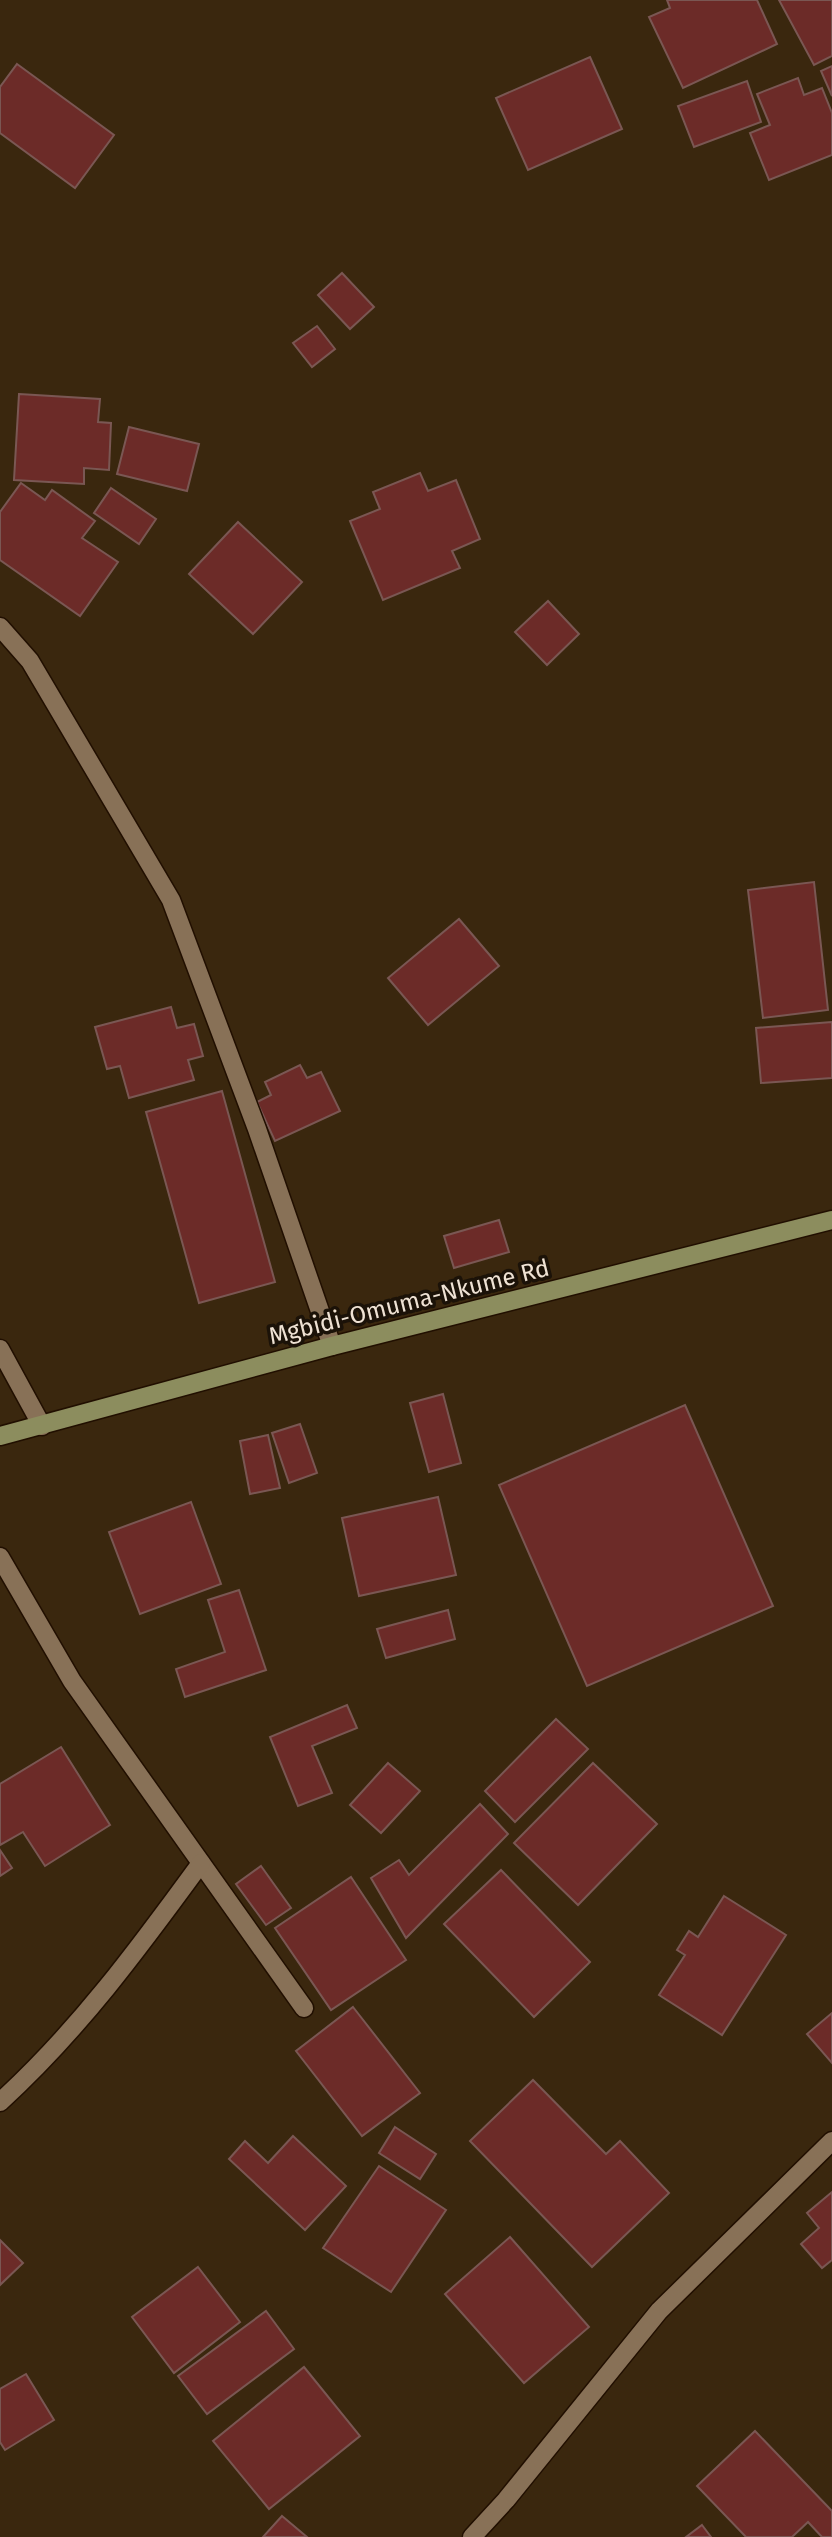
<svg xmlns="http://www.w3.org/2000/svg" width="832" height="2537" viewBox="0 0 832 2537" font-family="'Fira Sans',sans-serif">
  <style>
    .building { fill: #6c2b28; stroke: #7a5753; stroke-width: 2 }
    .lines { fill: none; stroke-linecap: round; stroke-linejoin: round }
    .street-casing { stroke: #210f00; stroke-width: 21 }
    .secondary-casing { stroke: #210f00; stroke-width: 21 }
    .street { stroke: #887157; stroke-width: 18 }
    .secondary { stroke: #8c8d5e; stroke-width: 18 }
    .labels { text-anchor: middle; dominant-baseline: central; stroke-width: 7; stroke-linejoin: round; paint-order: stroke }
    .street-label { font-size: 24px; fill: #efe2d4; stroke: #1b1208 }
  </style>
  <rect width="100%" height="100%" fill="#3a270e"/>
  <g class="building">
    <path d="M667,0H757L777,44L683,88L649,17L670,8Z"/>
    <path d="M779,0H832V56L814,65Z"/>
    <path d="M590,57L622,129L528,170L496,98Z"/>
    <path d="M17,64L114,135L75,188L0,133V87Z"/>
    <path d="M832,66V96L821,71Z"/>
    <path d="M798,78L804,95L822,88L832,113V155L769,180L750,133L770,125L757,94Z"/>
    <path d="M747,81L761,122L694,147L678,106Z"/>
    <path d="M342,273L374,307L350,329L318,295Z"/>
    <path d="M317,326L335,349L312,367L293,343Z"/>
    <path d="M19,394L100,399L98,422L111,423L109,470L84,468V484L14,480Z"/>
    <path d="M129,427L199,444L187,491L117,474Z"/>
    <path d="M420,473L428,491L456,480L480,539L452,551L460,568L383,600L350,521L380,509L373,492Z"/>
    <path d="M21,483L45,500L52,490L95,521L82,538L118,562L80,616L0,560V512Z"/>
    <path d="M111,488L156,519L139,544L94,513Z"/>
    <path d="M238,522L302,582L253,634L189,574Z"/>
    <path d="M548,601L579,634L547,665L515,632Z"/>
    <path d="M814,882L828,1010L763,1018L748,890Z"/>
    <path d="M459,919L499,966L428,1025L388,978Z"/>
    <path d="M171,1007L177,1028L194,1024L203,1056L188,1060L194,1080L129,1098L120,1066L107,1069L95,1027Z"/>
    <path d="M832,1022V1078L761,1083L756,1028Z"/>
    <path d="M300,1065L307,1078L321,1072L340,1111L275,1141L257,1102L271,1095L265,1082Z"/>
    <path d="M222,1091L275,1282L199,1303L146,1112Z"/>
    <path d="M499,1220L509,1252L454,1268L444,1236Z"/>
    <path d="M443,1394L461,1463L429,1472L410,1403Z"/>
    <path d="M685,1405L773,1606L587,1686L499,1485Z"/>
    <path d="M300,1424L317,1473L289,1483L272,1433Z"/>
    <path d="M268,1435L280,1488L250,1494L240,1441Z"/>
    <path d="M438,1497L456,1575L359,1596L342,1518Z"/>
    <path d="M191,1502L221,1584L140,1614L109,1532Z"/>
    <path d="M239,1590L266,1670L185,1697L176,1669L225,1652L208,1600Z"/>
    <path d="M448,1610L455,1639L386,1658L377,1629Z"/>
    <path d="M347,1705L357,1728L312,1746L332,1793L298,1806L270,1737Z"/>
    <path d="M556,1719L588,1749L515,1822L485,1791Z"/>
    <path d="M61,1747L110,1825L45,1866L23,1832L0,1845V1784Z"/>
    <path d="M388,1763L420,1791L381,1833L350,1805Z"/>
    <path d="M593,1763L657,1824L578,1905L514,1843Z"/>
    <path d="M480,1804L508,1834L406,1938L371,1878L399,1860L409,1875Z"/>
    <path d="M0,1850L12,1868L0,1876Z"/>
    <path d="M261,1866L291,1908L266,1925L236,1884Z"/>
    <path d="M501,1870L590,1962L534,2017L444,1924Z"/>
    <path d="M351,1877L406,1960L331,2010L275,1928Z"/>
    <path d="M724,1896L786,1935L722,2035L659,1995L685,1955L677,1950L689,1931L698,1937Z"/>
    <path d="M353,2007L420,2093L362,2136L296,2051Z"/>
    <path d="M832,2013V2063L807,2034Z"/>
    <path d="M533,2080L606,2154L620,2141L669,2193L592,2267L470,2141Z"/>
    <path d="M395,2127L436,2154L420,2179L379,2153Z"/>
    <path d="M293,2136L346,2186L305,2230L229,2159L245,2141L268,2163Z"/>
    <path d="M379,2166L446,2210L391,2292L323,2248Z"/>
    <path d="M832,2192V2260L822,2268L801,2244L819,2228L807,2213Z"/>
    <path d="M510,2237L589,2327L524,2383L445,2294Z"/>
    <path d="M0,2240L23,2263L0,2285Z"/>
    <path d="M198,2267L240,2322L174,2373L132,2317Z"/>
    <path d="M266,2311L294,2349L207,2414L178,2376Z"/>
    <path d="M304,2367L360,2436L269,2509L213,2441Z"/>
    <path d="M26,2374L54,2420L5,2450L0,2442V2389Z"/>
    <path d="M755,2431L832,2511V2537H822L808,2522L792,2537H746L697,2486Z"/>
    <path d="M282,2516L307,2537H263Z"/>
    <path d="M702,2525L711,2537H686Z"/>
  </g>
  <g class="lines">
    <g class="street-casing">
      <g id="street">
        <path d="M0,627L30,661L171,900L257,1129L332,1346"/>
        <path d="M0,1349L42,1426"/>
        <path d="M0,1557L72,1681L304,2008"/>
        <path d="M0,2102C78,2031 139,1948 201,1863"/>
        <path d="M472,2537L506,2500L659,2311L832,2141"/>
      </g>
    </g>
    <g class="secondary-casing">
      <path id="secondary" d="M0,1436L332,1346L832,1220"/>
    </g>
    <use href="#street" class="street"/>
    <use href="#secondary" class="secondary"/>
  </g>
  <g class="labels">
    <g class="street-label">
      <text transform="translate(409 1302) rotate(-14)">Mgbidi-Omuma-Nkume Rd</text>
    </g>
  </g>
</svg>
